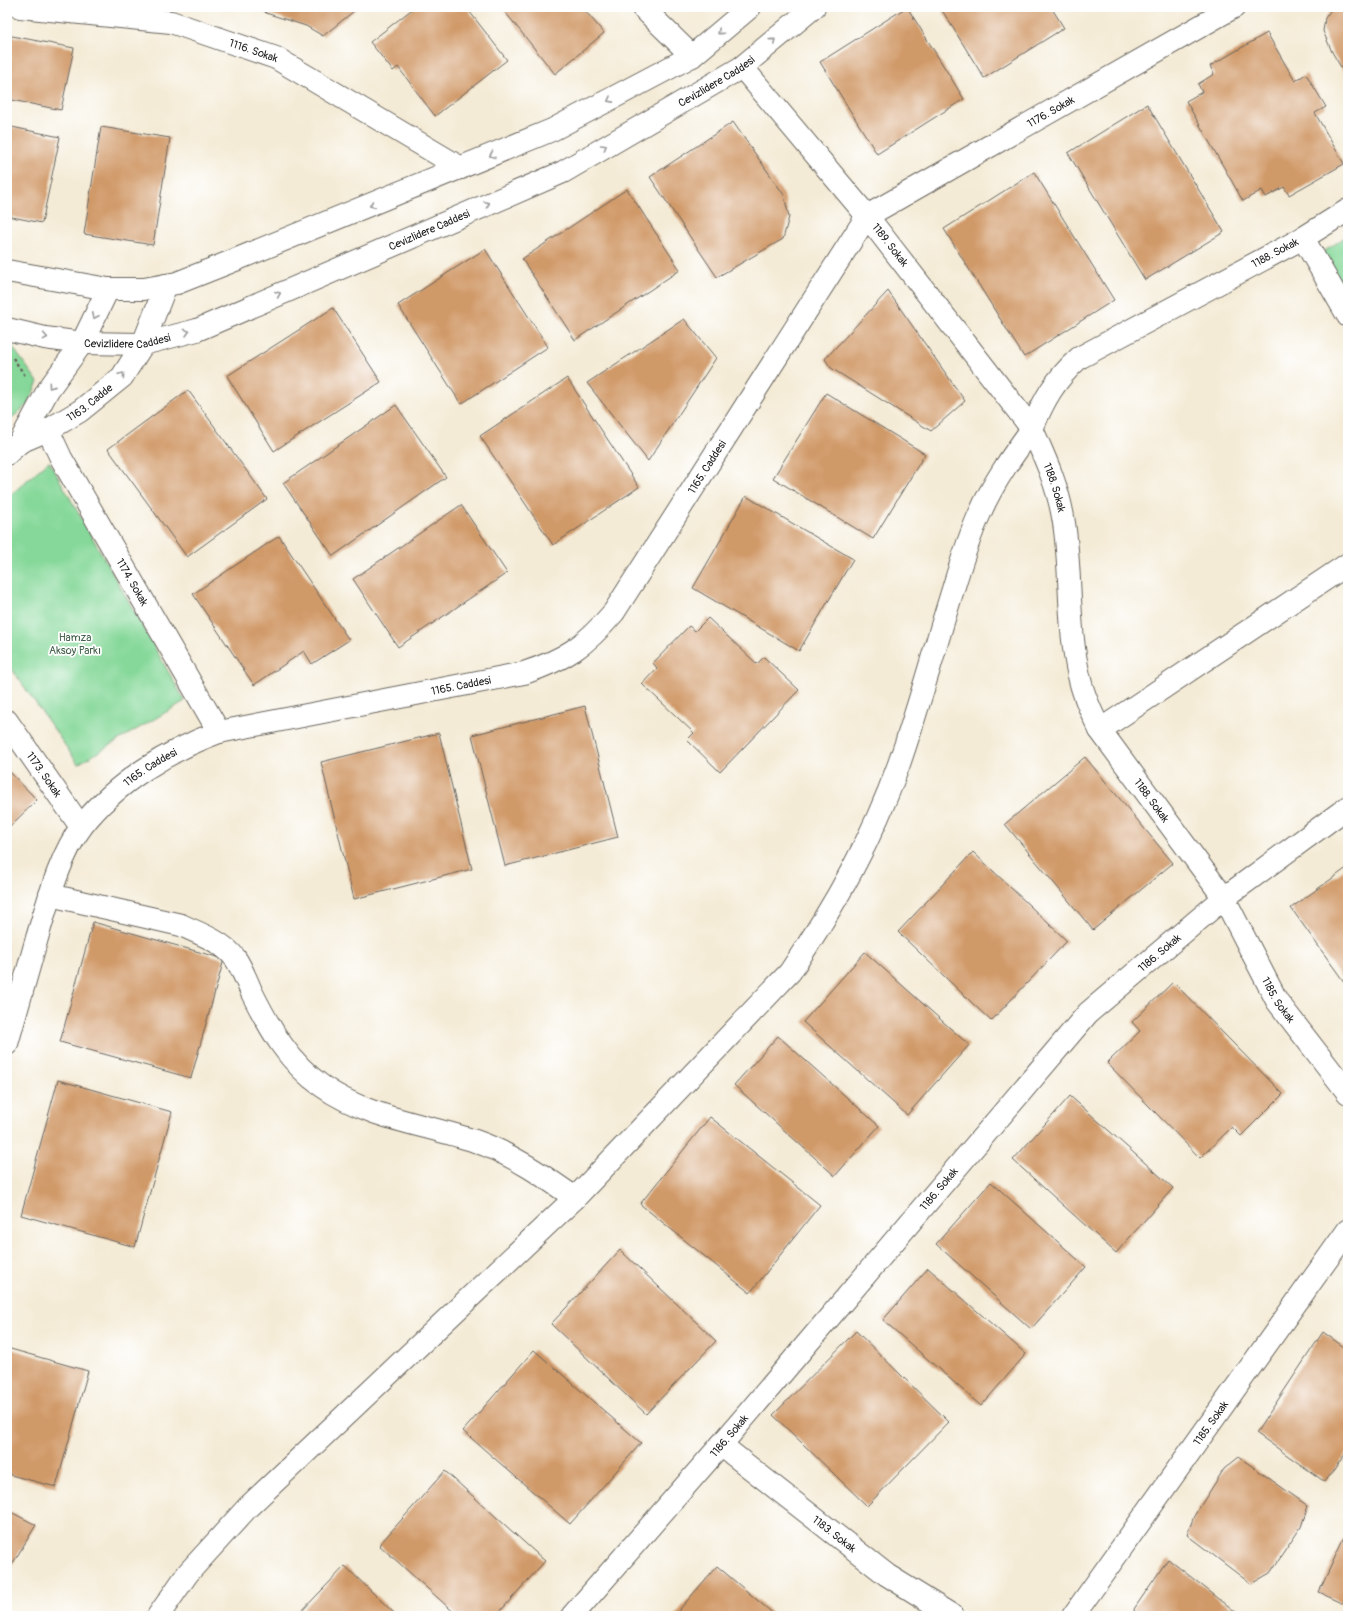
<svg xmlns="http://www.w3.org/2000/svg" width="1355" height="1623" viewBox="0 0 1355 1623" font-family="Pangolin,sans-serif">
  <style>
    .green { fill: #85d899; stroke: #507a5a }
    .building { fill: #d09967 }
    .lines { fill: none; stroke-linecap: round; stroke-linejoin: round }
    .minor-casing { stroke: #68645d; stroke-width: 24 }
    .major-casing { stroke: #68645d; stroke-width: 24 }
    .path { stroke: #68645d; stroke-width: 2.5; stroke-dasharray: 3 3; stroke-linecap: butt }
    .minor { stroke: #fff; stroke-width: 22 }
    .major { stroke: #fff; stroke-width: 22 }
    .oneway { stroke: #999 }
    .labels { text-anchor: middle; dominant-baseline: central; stroke-width: 3.5; stroke-linejoin: round; paint-order: stroke }
    .street-label { font-size: 11px; fill: #1c1c1c; stroke: #fff }
    .park-label { font-size: 11px; fill: #415e48; stroke: #fff }
  </style>
  <rect width="100%" height="100%" fill="#fff"/>
  <filter id="ink" filterUnits="userSpaceOnUse"><feTurbulence type="fractalNoise" baseFrequency=".025" numOctaves="2"/><feDisplacementMap in="SourceGraphic" scale="8" xChannelSelector="R" yChannelSelector="G"/><feConvolveMatrix kernelMatrix="1 2 1 2 8 2 1 2 1" color-interpolation-filters="sRGB"/></filter>
  <filter id="wash" filterUnits="userSpaceOnUse"><feTurbulence type="fractalNoise" baseFrequency=".012" numOctaves="4" result="noise"/><feDisplacementMap in="SourceGraphic" scale="16" xChannelSelector="R" yChannelSelector="G"/><feGaussianBlur stdDeviation="0.9" result="paint"/><feColorMatrix in="noise" values="0 0 0 0 0 0 0 0 0 0 0 0 0 0 0 0 0 1.4 0 .05"/><feComposite in="paint" operator="in"/></filter>
  <g filter="url(#wash)">
    <rect width="100%" height="100%" fill="#f4ebd6"/>
    <g class="green">
      <path d="M1348,235V311L1316,257Z"/>
      <path d="M7,343L11,345L38,382L27,405L7,422Z"/>
      <path d="M49,461L185,701L78,764L7,662V498Z"/>
    </g>
    <g id="blocks">
      <g class="building">
        <path d="M260,7H359L323,36L306,26L266,13Z"/>
        <path d="M415,7H466L507,60L435,116L398,67L393,71L370,42Z"/>
        <path d="M501,7H582L604,33L555,74Z"/>
        <path d="M907,7L964,99L877,154L820,62Z"/>
        <path d="M940,7H1051L1064,28L984,78Z"/>
        <path d="M1333,7H1348V79L1332,52L1323,31L1325,18Z"/>
        <path d="M1267,33L1295,81L1306,74L1326,107L1315,113L1344,164L1289,195L1284,187L1266,197L1262,190L1243,201L1186,101L1202,92L1198,84L1214,74L1210,66Z"/>
        <path d="M7,35L74,48L61,110L7,99Z"/>
        <path d="M1147,104L1224,232L1145,280L1068,153Z"/>
        <path d="M733,122L784,195L789,217L783,239L717,277L650,177Z"/>
        <path d="M7,126L60,137L42,223L7,216Z"/>
        <path d="M101,127L170,138L153,245L84,234Z"/>
        <path d="M1034,172L1114,300L1024,357L944,229Z"/>
        <path d="M627,189L680,270L575,340L522,259Z"/>
        <path d="M485,249L548,347L461,404L398,305Z"/>
        <path d="M888,291L965,401L931,431L831,368L825,359Z"/>
        <path d="M333,308L381,382L274,451L227,376Z"/>
        <path d="M684,319L716,358L648,461L587,383Z"/>
        <path d="M567,378L639,487L553,545L480,436Z"/>
        <path d="M188,390L267,499L187,557L108,449Z"/>
        <path d="M826,393L925,454L873,539L773,478Z"/>
        <path d="M396,405L446,477L333,556L283,483Z"/>
        <path d="M746,496L853,559L799,651L693,588Z"/>
        <path d="M461,505L507,573L398,647L353,579Z"/>
        <path d="M279,536L349,640L312,664L304,651L254,685L193,594Z"/>
        <path d="M708,618L757,664L764,657L799,690L720,772L687,740L694,733L642,684L657,668L653,663L689,626L695,631Z"/>
        <path d="M585,706L618,837L505,866L472,735Z"/>
        <path d="M439,733L472,869L354,899L321,762Z"/>
        <path d="M1085,757L1173,863L1093,930L1005,824Z"/>
        <path d="M7,769L37,800L7,829Z"/>
        <path d="M973,852L1067,941L991,1021L898,932Z"/>
        <path d="M1348,867V985L1347,986L1291,908Z"/>
        <path d="M93,922L224,959L191,1078L60,1042Z"/>
        <path d="M865,952L969,1045L907,1115L803,1022Z"/>
        <path d="M1173,982L1283,1094L1241,1136L1232,1127L1200,1158L1107,1063L1140,1031L1132,1022Z"/>
        <path d="M778,1036L879,1126L835,1176L734,1085Z"/>
        <path d="M58,1080L172,1112L135,1247L21,1215Z"/>
        <path d="M1070,1096L1173,1188L1116,1253L1013,1160Z"/>
        <path d="M710,1117L820,1205L750,1293L640,1204Z"/>
        <path d="M991,1182L1086,1267L1031,1329L936,1244Z"/>
        <path d="M620,1250L716,1341L646,1414L551,1324Z"/>
        <path d="M928,1268L1026,1354L981,1406L883,1320Z"/>
        <path d="M856,1331L949,1422L867,1506L773,1415Z"/>
        <path d="M1323,1332L1348,1350V1450L1325,1482L1256,1433Z"/>
        <path d="M7,1348L88,1371L56,1487L7,1474Z"/>
        <path d="M534,1350L641,1443L570,1524L463,1431Z"/>
        <path d="M1239,1457L1308,1506L1301,1527L1270,1573L1251,1584L1187,1535L1194,1516L1224,1469Z"/>
        <path d="M445,1471L545,1561L496,1616H458L379,1545Z"/>
        <path d="M7,1510L36,1525L7,1573Z"/>
        <path d="M1348,1529V1605L1319,1592Z"/>
        <path d="M1168,1559L1241,1616H1135L1134,1609Z"/>
        <path d="M345,1566L397,1616H297Z"/>
        <path d="M717,1566L776,1616H674Z"/>
      </g>
    </g>
  </g>
  <g filter="url(#ink)">
    <use href="#blocks" fill-opacity="0" stroke="#68645d" stroke-width="1"/>
    <g class="lines">
      <g class="minor-casing">
        <g id="minor">
          <path id="s1" d="M20,7L171,22L276,58L461,168"/>
          <path d="M642,7L692,56"/>
          <path id="s2" d="M1348,210L1303,238L1079,358C1055,380 1044,399 1032,429C1046,460 1059,489 1064,523C1072,575 1067,629 1080,680C1084,697 1092,714 1100,730L1224,898L1277,1001L1348,1093"/>
          <path d="M1303,238L1348,316"/>
          <path id="s3" d="M48,430L61,458L219,732"/>
          <path d="M20,442L48,390L82,343"/>
          <path id="s4" d="M7,454L20,442L48,430L80,411L122,377L143,344"/>
          <path id="s5" d="M7,721L81,827"/>
          <path d="M1100,730L1348,564"/>
          <path d="M50,895L181,925C198,933 222,941 235,958C242,968 247,982 252,993C270,1029 289,1063 322,1086C367,1118 424,1124 475,1141C512,1154 544,1176 575,1198"/>
          <path id="s6" d="M7,1044C17,1008 27,973 37,938C48,902 59,857 82,826C116,782 168,751 219,732L524,673C566,659 585,646 614,612L867,216L1234,7"/>
          <path id="s7" d="M721,1445L887,1575L953,1616"/>
          <path d="M158,1616L188,1573L248,1507L575,1198L790,972C835,905 872,840 899,764C918,710 933,654 950,599C959,570 967,541 980,513C993,483 1012,456 1032,429L867,216L742,67"/>
          <path id="s8" d="M572,1616L721,1445L1088,1013L1224,898L1348,807"/>
          <path id="s9" d="M1073,1616L1348,1230"/>
        </g>
      </g>
      <g class="major-casing">
        <g id="major">
          <path d="M7,271L108,289H144L177,283L235,260L552,130L692,56L750,7"/>
          <path id="s10" d="M7,329L45,338L82,343L143,344L197,330L563,172L742,67L814,7"/>
          <path d="M82,343L108,289"/>
          <path d="M143,344L166,285"/>
        </g>
      </g>
      <path class="path" d="M13,358L26,377"/>
      <use href="#minor" class="minor"/>
      <use href="#major" class="major"/>
    </g>
    <defs><path id="oneway-chevron" d="M-2-3.5L2.5 0L-2 3.5" fill="none" stroke-width="1.6" stroke-linecap="round" stroke-linejoin="round"/></defs>
    <g class="oneway">
      <use href="#oneway-chevron" transform="translate(720 32) rotate(139)"/>
      <use href="#oneway-chevron" transform="translate(773 41) rotate(-40)"/>
      <use href="#oneway-chevron" transform="translate(610 100) rotate(152)"/>
      <use href="#oneway-chevron" transform="translate(604 147) rotate(-30)"/>
      <use href="#oneway-chevron" transform="translate(492 155) rotate(157)"/>
      <use href="#oneway-chevron" transform="translate(487 204) rotate(-23)"/>
      <use href="#oneway-chevron" transform="translate(372 205) rotate(158)"/>
      <use href="#oneway-chevron" transform="translate(278 294) rotate(-23)"/>
      <use href="#oneway-chevron" transform="translate(95 316) rotate(115)"/>
      <use href="#oneway-chevron" transform="translate(187 332) rotate(-15)"/>
      <use href="#oneway-chevron" transform="translate(45 337) rotate(10)"/>
      <use href="#oneway-chevron" transform="translate(122 375) rotate(-50)"/>
      <use href="#oneway-chevron" transform="translate(51 386) rotate(125)"/>
    </g>
  </g>
  <g class="labels">
    <g class="street-label">
      <text stroke="none"><textPath href="#s1" startOffset="239">1116. Sokak</textPath></text>
      <text stroke="none"><textPath href="#s10" startOffset="770">Cevizlidere Caddesi</textPath></text>
      <text stroke="none"><textPath href="#s6" startOffset="1502">1176. Sokak</textPath></text>
      <text stroke="none"><textPath href="#s10" startOffset="446">Cevizlidere Caddesi</textPath></text>
      <text transform="translate(890 245) rotate(52)">1189. Sokak</text>
      <text transform="translate(1275 253) rotate(-28)">1188. Sokak</text>
      <text stroke="none"><textPath href="#s10" startOffset="122">Cevizlidere Caddesi</textPath></text>
      <text stroke="none"><textPath href="#s4" startOffset="98">1163. Cadde</textPath></text>
      <text stroke="none"><textPath href="#s6" startOffset="993">1165. Caddesi</textPath></text>
      <text stroke="none"><textPath href="#s2" startOffset="456">1188. Sokak</textPath></text>
      <text stroke="none"><textPath href="#s3" startOffset="174">1174. Sokak</textPath></text>
      <text stroke="none"><textPath href="#s6" startOffset="646">1165. Caddesi</textPath></text>
      <text stroke="none"><textPath href="#s6" startOffset="322">1165. Caddesi</textPath></text>
      <text stroke="none"><textPath href="#s5" startOffset="65">1173. Sokak</textPath></text>
      <text stroke="none"><textPath href="#s2" startOffset="792">1188. Sokak</textPath></text>
      <text stroke="none"><textPath href="#s8" startOffset="887">1186. Sokak</textPath></text>
      <text stroke="none"><textPath href="#s2" startOffset="1029">1185. Sokak</textPath></text>
      <text stroke="none"><textPath href="#s8" startOffset="563">1186. Sokak</textPath></text>
      <text stroke="none"><textPath href="#s9" startOffset="237">1185. Sokak</textPath></text>
      <text stroke="none"><textPath href="#s8" startOffset="239">1186. Sokak</textPath></text>
      <text stroke="none"><textPath href="#s7" startOffset="144">1183. Sokak</textPath></text>
    </g>
    <g class="park-label">
      <text x="75" y="637">Hamza<tspan x="75" dy="13">Aksoy Parkı</tspan></text>
    </g>
  </g>
  <rect width="1355" height="1623" fill="none" stroke="#fff" stroke-width="24"/>
</svg>
